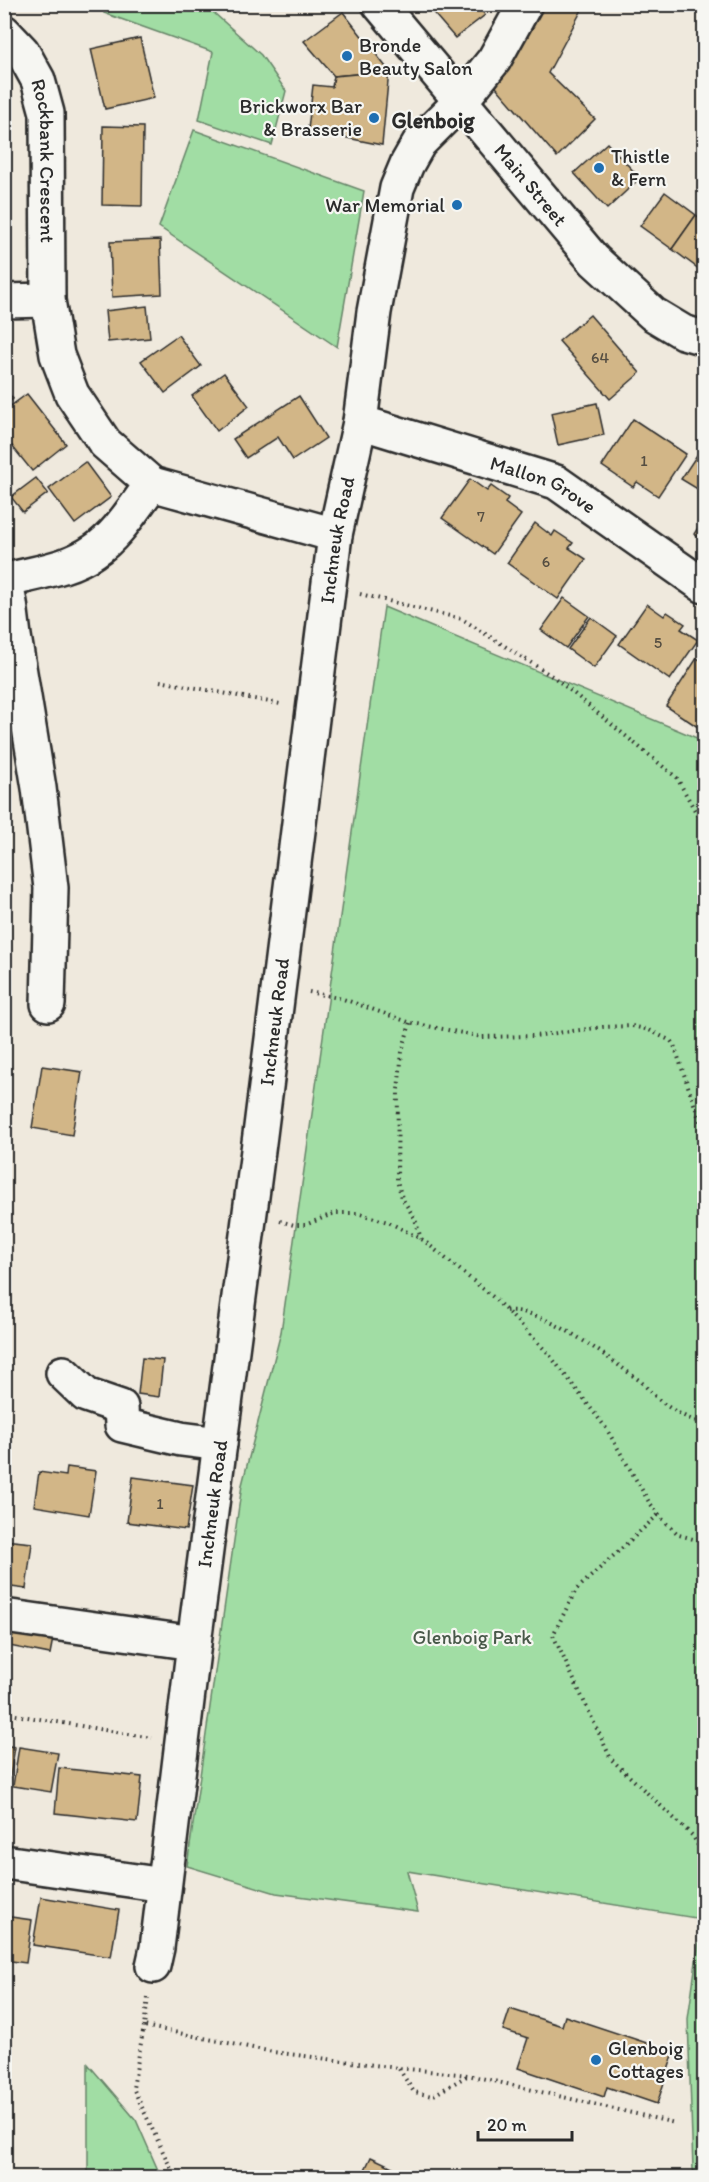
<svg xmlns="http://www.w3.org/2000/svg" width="709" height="2182" viewBox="0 0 709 2182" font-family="Itim,sans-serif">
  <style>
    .green { fill: #a1dda4; stroke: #668468; stroke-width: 1.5 }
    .building { fill: #d2b687; stroke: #2b2b2b; stroke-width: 1.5 }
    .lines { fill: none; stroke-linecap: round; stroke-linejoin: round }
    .minor-casing { stroke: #2b2b2b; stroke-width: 38 }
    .major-casing { stroke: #2b2b2b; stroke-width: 38 }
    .path { stroke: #2b2b2b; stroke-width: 4; stroke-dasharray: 1.5 4.5; stroke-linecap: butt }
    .minor { stroke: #f6f6f2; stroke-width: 33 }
    .major { stroke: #f6f6f2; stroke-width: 33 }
    .poi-dot { fill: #1f6fb2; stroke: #f6f6f2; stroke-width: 2 }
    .labels { text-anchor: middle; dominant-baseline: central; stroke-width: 4.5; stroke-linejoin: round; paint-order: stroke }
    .number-label { font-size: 16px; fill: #554e42 }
    .poi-label { font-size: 20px; fill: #2b2b2b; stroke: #f6f6f2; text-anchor: start }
    .street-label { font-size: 20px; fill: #2b2b2b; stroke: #f6f6f2 }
    .park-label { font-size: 20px; fill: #485849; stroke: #f6f6f2 }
    .quarter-label { font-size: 22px; font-weight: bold; fill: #2b2b2b; stroke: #f6f6f2 }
  </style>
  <rect width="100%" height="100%" fill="#efe9dd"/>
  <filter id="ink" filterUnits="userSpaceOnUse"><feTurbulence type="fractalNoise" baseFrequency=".0167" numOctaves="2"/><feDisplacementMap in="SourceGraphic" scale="12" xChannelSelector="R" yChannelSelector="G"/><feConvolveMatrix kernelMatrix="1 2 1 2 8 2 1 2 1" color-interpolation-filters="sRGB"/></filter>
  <g filter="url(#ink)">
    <g class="green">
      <path d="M107,4L205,5L261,55L286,91L272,145L199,120L213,52L104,13Z"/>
      <path d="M194,130L364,191L337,347L159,227Z"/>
      <path d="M384,607L704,741V2177H696L693,2169L688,2019L702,1919L407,1871L418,1912L276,1893L187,1866L242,1485L281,1332Z"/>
      <path d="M88,2064L136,2120L161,2177H88Z"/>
    </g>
    <g class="building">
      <path d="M435,4H477L485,15L455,38L430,9Z"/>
      <path d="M543,4H585L548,73L595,119L557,157L496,87Z"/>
      <path d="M343,12L389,71L334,76L304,41Z"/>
      <path d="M140,38L154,98L105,109L91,49Z"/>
      <path d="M389,71L382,145L308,130L313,85L332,87L334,76Z"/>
      <path d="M103,126L143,127L142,206L102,205Z"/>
      <path d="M607,143L640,178L607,209L574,173Z"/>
      <path d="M665,192L696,215L672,249L640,226Z"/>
      <path d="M696,215L704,221L703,272L672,249Z"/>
      <path d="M160,240L162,294L112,297L110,242Z"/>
      <path d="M147,306L150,338L108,342L105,311Z"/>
      <path d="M590,315L640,373L610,399L559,341Z"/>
      <path d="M178,335L201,366L165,393L141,361Z"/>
      <path d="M224,373L249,406L217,431L192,396Z"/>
      <path d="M4,388L13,399L4,406Z"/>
      <path d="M27,394L66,444L32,471L4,436V411Z"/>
      <path d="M299,396L326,438L293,460L278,437L246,458L233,439Z"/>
      <path d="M597,403L604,435L558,445L551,413Z"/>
      <path d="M633,419L686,454L658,496L637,482L633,487L602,466Z"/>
      <path d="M703,446L704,447V493L681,479Z"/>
      <path d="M85,462L111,497L75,524L49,489Z"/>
      <path d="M36,478L48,493L23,512L11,497Z"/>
      <path d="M470,479L487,491L491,486L508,498L505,503L521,515L493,554L442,518Z"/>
      <path d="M704,518V541L694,534Z"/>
      <path d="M535,523L552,536L555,531L573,543L569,548L586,559L558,599L507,563Z"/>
      <path d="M564,598L589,616L566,648L541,630Z"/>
      <path d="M647,604L664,616L667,612L685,624L681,629L698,640L670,680L619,644Z"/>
      <path d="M591,617L617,636L594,668L568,649Z"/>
      <path d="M697,658L704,663V731L666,706Z"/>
      <path d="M42,1066L82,1072L72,1135L32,1128Z"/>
      <path d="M142,1358L163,1360L159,1397L138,1394Z"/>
      <path d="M67,1467L96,1471L89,1515L34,1506L39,1472L66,1476Z"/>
      <path d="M133,1477L193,1485L186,1530L127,1522Z"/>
      <path d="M4,1540L32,1543L26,1589L4,1586Z"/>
      <path d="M4,1618L55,1628L50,1654L4,1645Z"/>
      <path d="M4,1745L15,1747L8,1790H4Z"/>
      <path d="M19,1747L58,1753L51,1792L13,1786Z"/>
      <path d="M59,1768L142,1777L137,1822L55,1813Z"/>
      <path d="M41,1897L119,1910L111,1957L33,1945Z"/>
      <path d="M4,1916L32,1920L26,1963L4,1960Z"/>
      <path d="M510,2009L562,2026L565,2016L674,2052L657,2104L607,2087L604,2097L518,2068L528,2038L503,2030Z"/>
      <path d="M371,2157L399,2170L395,2178H361Z"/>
    </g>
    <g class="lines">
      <g class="minor-casing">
        <g id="minor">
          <path id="s1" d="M4,32L22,51L38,80L47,113L48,300L57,355L72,394L105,443L152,484"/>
          <path d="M4,301L48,300"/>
          <path id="s2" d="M360,422L556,482L704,586"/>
          <path d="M4,581C33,573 69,569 94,551C118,535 134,507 152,484L335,535"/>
          <path d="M5,581L10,603L14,636L39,788L51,888L48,1004"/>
          <path d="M63,1373L86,1395L121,1407L122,1425L181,1439L220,1444"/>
          <path d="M4,1616L194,1643"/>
          <path d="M4,1862L164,1885"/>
          <path id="s3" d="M153,1966L157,1948L194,1643L260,1135L335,535L360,422L374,312L397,188L407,164L419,143L460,102L494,60L525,4"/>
        </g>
      </g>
      <g class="major-casing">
        <g id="major">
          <path id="s4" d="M379,4L594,260L653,314L683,332L704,338"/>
        </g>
      </g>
      <g class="path">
        <path d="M360,594L462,619L555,678L677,778L704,827"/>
        <path d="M160,681L280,704"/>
        <path d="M309,992L343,999L408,1022L482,1037L534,1036L603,1027L632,1026L649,1030L671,1041L674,1045L704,1133"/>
        <path d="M410,1023L402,1052L398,1090L397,1181L402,1198L415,1219L421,1239"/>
        <path d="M280,1221L294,1225H305L335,1213H357L388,1222L423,1240L493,1297L548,1353L606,1428L649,1502L665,1522L679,1535L704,1542"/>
        <path d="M506,1311C542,1306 607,1357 636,1378C644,1383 649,1391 656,1397C670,1410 687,1418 704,1425"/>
        <path d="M658,1515L576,1590L553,1635L611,1759L693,1836L704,1857"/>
        <path d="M4,1713L152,1738"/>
        <path d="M148,1998L144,2026L273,2052L398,2068L468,2075L675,2123"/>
        <path d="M144,2026L133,2088L172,2171L177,2178"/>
        <path d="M399,2069L414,2092L432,2096L467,2076"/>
      </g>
      <use href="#minor" class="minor"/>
      <use href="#major" class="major"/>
    </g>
  </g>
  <g class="poi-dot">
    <circle cx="347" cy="56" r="6"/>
    <circle cx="374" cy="118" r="6"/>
    <circle cx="599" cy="168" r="6"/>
    <circle cx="457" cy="205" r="6"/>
    <circle cx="596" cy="2060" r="6"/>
  </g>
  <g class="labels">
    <g class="number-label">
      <text x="600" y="357">64</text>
      <text x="644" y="460">1</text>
      <text x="481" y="516">7</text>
      <text x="546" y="561">6</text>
      <text x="658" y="642">5</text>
      <text x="160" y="1503">1</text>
    </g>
    <g class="poi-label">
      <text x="359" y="45">Bronde<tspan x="359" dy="23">Beauty Salon</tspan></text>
      <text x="362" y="106" text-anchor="end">Brickworx Bar<tspan x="362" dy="23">&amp; Brasserie</tspan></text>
      <text x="611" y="156">Thistle<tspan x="611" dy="23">&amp; Fern</tspan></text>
      <text x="445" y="205" text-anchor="end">War Memorial</text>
      <text x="608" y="2048">Glenboig<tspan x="608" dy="23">Cottages</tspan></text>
    </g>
    <g class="street-label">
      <text stroke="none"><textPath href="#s1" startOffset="141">Rockbank Crescent</textPath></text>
      <text stroke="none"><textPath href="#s4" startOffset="236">Main Street</textPath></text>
      <text stroke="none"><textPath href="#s2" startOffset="194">Mallon Grove</textPath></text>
      <text stroke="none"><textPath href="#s3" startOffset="1438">Inchneuk Road</textPath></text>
      <text stroke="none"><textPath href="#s3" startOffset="952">Inchneuk Road</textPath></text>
      <text stroke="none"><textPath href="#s3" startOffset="466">Inchneuk Road</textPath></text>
    </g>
    <g class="park-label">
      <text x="472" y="1637">Glenboig Park</text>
    </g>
    <g class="quarter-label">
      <text x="433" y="120">Glenboig</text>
    </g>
  </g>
  <rect width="709" height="2182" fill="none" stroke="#f6f6f2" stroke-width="24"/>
  <rect x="12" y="12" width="685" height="2158" fill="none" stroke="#2b2b2b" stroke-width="2" filter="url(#ink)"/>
  <path d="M478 2131v9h94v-9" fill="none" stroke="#2b2b2b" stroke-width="3"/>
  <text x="487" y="2131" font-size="18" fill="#2b2b2b" stroke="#f6f6f2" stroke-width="4.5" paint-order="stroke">20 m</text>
</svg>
